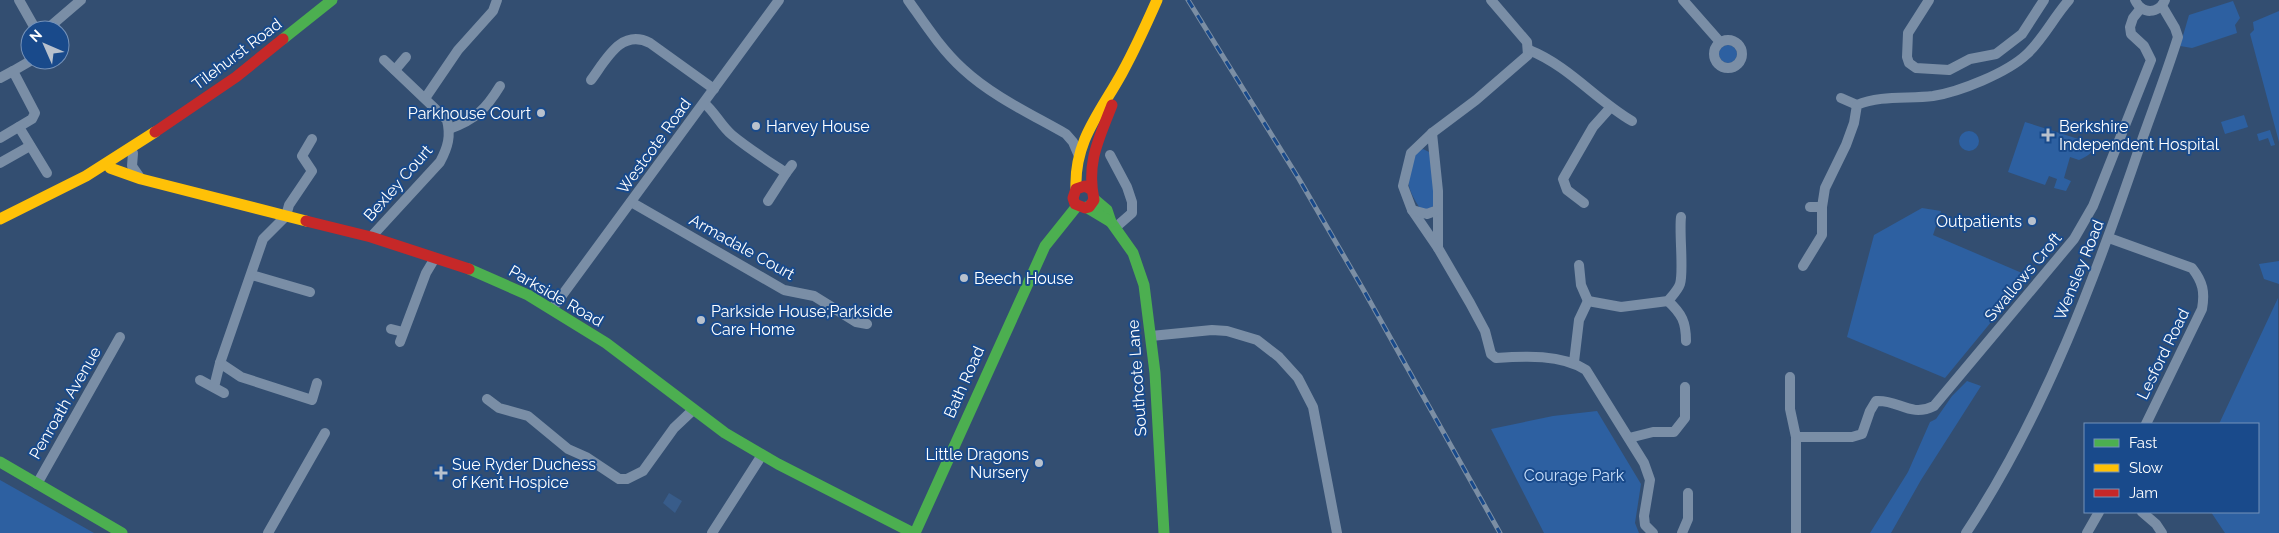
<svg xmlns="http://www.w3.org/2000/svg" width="2279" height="533" viewBox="0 0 2279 533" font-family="Raleway,sans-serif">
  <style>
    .green { fill: #2d60a1 }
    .water { fill: #385c8a }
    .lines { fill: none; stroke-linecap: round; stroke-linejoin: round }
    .street { stroke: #7a8ea6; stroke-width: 10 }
    .fast { stroke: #4caf50; stroke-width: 11 }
    .slow { stroke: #ffc107; stroke-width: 11 }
    .jam { stroke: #c62828; stroke-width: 11 }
    .rail-casing { stroke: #7b8ea4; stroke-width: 5 }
    .rail { stroke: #194a8b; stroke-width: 3; stroke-dasharray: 9; stroke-linecap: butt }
    .poi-dot { fill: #b8c1cd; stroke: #194a8b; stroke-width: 2 }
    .labels { text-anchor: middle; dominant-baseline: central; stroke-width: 4; stroke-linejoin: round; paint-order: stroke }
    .street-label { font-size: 16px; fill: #fff; stroke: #194a8b }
    .poi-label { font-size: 16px; fill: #fff; stroke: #194a8b; text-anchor: start }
    .park-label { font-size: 16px; fill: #c9dffa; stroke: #194a8b }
  </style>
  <rect width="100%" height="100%" fill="#334e71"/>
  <g class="green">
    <path d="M2233,1L2240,18L2235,25L2237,33L2192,48L2180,46L2189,15Z"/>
    <path d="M2279,11V142L2250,34L2254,30L2253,22Z"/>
    <circle cx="1728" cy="54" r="9"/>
    <path d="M2244,115L2248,127L2225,134L2221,122Z"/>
    <path d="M2025,122L2094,144C2093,153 2088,156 2079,160L2070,157L2064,178L2071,181L2066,191L2054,188L2057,179L2049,176L2045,185L2008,172Z"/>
    <path d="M2270,130L2275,145L2271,146L2268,138L2259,141L2257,134Z"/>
    <circle cx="1969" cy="141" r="10"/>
    <path d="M1423,149L1431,153L1434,205L1429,210H1421C1406,187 1404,178 1416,152Z"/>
    <path d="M1922,208L1941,211L1933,235L2029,276L1945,378L1847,337L1874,235Z"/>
    <path d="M2279,261V284L2264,279L2259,264Z"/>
    <path d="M2278,298L2279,533H2225L2211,512H2258V424H2219Z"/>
    <path d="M1967,381L1981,386L1921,480L1891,533H1870L1908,472L1930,422L1936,419L1952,396Z"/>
    <path d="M1597,411L1641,484L1635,523L1639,533H1544L1491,429L1553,416Z"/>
    <path d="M0,480L94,533H0Z"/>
  </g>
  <path class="water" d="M669,493L682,501L675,513L663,503Z"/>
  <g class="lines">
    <g class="street">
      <path d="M19,0L36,30"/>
      <path d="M908,0C925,24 941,49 963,69C992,96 1031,114 1066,134L1073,142L1079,156"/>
      <path d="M1491,0L1527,42L1528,55L1476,100L1432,133L1411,153L1403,186L1412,210L1438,248L1470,303L1485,331L1491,354L1496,358C1525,356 1561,354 1586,370L1644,463L1650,480L1644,516L1645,525L1653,533"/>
      <path d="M1683,0L1720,42"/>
      <path d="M1929,0L1908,33L1907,57L1909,63L1916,68L1949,70L1970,59L1996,54L2022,34L2044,0"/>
      <path d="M2135,0C2142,15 2159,14 2165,0"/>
      <path d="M46,30L81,0"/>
      <circle cx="1728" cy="54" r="14"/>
      <path d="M1529,50C1569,66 1596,100 1632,121"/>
      <path d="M395,70L406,57"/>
      <path d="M0,78L13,71"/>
      <path d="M591,80C606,60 621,28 650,43L714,89"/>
      <path d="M426,97L458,50L493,11L497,0"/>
      <path d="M1841,98L1857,105"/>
      <path d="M704,103C715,112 721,126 732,135C749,149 768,161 786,173L792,165"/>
      <path d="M19,127L47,173"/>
      <path d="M449,129C475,120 486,109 500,86"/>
      <path d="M1432,133L1438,191V248"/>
      <path d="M0,138L32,119L35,113L13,71L32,60"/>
      <path d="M133,153L132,166L141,179"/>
      <path d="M1110,155L1127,187L1132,202V213L1116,227"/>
      <path d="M0,163L30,146"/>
      <path d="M768,201L786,173"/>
      <path d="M631,202L784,290L814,296L856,322L867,324"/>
      <path d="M1584,203L1567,190L1563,179L1593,127L1610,108"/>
      <path d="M1810,207H1822"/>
      <path d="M1412,210L1427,214L1438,210"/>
      <path d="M371,237L440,162C448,147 451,136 447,120L384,60"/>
      <path d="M2109,238L2192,268C2203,282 2205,292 2202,309L2146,424"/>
      <path d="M1579,265L1581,285L1588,301"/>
      <path d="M1803,266L1822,235V207L1825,188L1846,145L1854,123L1857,105C1880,95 1908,99 1933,96C1959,92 2007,73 2027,54C2043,39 2054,17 2069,0"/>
      <path d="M252,275L310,292"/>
      <path d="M1668,301C1682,314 1686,322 1686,341"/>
      <path d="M552,309L779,0"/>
      <path d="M391,329L403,332"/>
      <path d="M1151,336L1212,330L1227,331L1257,340L1279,357L1298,378L1313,407L1337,533"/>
      <path d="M400,342L426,273L435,258"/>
      <path d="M1574,362L1579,320L1588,301L1621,307L1668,301C1672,296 1678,290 1680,284C1684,272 1679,233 1681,217"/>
      <path d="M220,363L241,377L312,400L317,383"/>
      <path d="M1790,377V409L1796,437V533"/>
      <path d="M200,380L224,393"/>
      <path d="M214,387L220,363L263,239L286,216L289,205L312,171L302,156L312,139"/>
      <path d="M487,399L499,408L528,416L568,449L586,457L619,479H627L643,471L674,428L693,410"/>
      <path d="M1796,437H1852L1862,434L1870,411L1876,401C1898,399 1910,418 1934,406L2074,239L2093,206L2151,60L2144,46L2131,34L2130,27L2133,18L2141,8"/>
      <path d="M1629,438L1653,432H1674L1685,418V387"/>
      <path d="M37,484L120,337"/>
      <path d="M2142,512L2156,524L2162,533"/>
      <path d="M268,533L325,433"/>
      <path d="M712,533L762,455"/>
      <path d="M1682,533L1688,519V493"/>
      <path d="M1966,533C2045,413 2096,276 2142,140C2154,106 2167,72 2178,37L2175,28L2162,6"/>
      <path d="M2087,533L2099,512"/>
    </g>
    <g class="fast">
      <path d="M283,39L332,0"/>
      <path d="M1094,199L1107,210L1111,222L1133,253L1144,285L1155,373L1164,533"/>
      <path d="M1086,207L1111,222"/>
      <path d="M469,269L528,295L606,343L725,433L778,464L913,533"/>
      <path d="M0,462L122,533"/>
      <path d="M915,533L1045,246L1077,206"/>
    </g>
    <g class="slow">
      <path d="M110,168L141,179L306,221"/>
      <path d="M1076,189C1074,141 1100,113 1122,73C1135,49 1146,25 1157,0"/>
      <path d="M0,219L86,176L155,132"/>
    </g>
    <g class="jam">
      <path d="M155,132L236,77L283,39"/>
      <path d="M1092,190L1085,186L1076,189L1073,198L1075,204L1085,208L1089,207L1094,200C1086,162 1099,139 1112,105"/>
      <path d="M306,221L371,237L469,269"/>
    </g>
    <g class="rail-casing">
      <path id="rail" d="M1188,0L1299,179L1363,289L1500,533"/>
    </g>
    <use href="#rail" class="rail"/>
  </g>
  <g class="poi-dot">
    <circle cx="541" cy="113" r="5"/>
    <circle cx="756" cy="126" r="5"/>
    <path d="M2045.5 127.5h5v5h5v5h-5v5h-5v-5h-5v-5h5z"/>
    <circle cx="2032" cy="221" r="5"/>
    <circle cx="964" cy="278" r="5"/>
    <circle cx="701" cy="320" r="5"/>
    <circle cx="1039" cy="463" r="5"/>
    <path d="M438.5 465.5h5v5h5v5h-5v5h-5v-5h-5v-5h5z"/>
  </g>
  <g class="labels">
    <g class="street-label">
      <text transform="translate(237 54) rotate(-37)">Tilehurst Road</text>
      <text transform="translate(654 146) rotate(-54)">Westcote Road</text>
      <text transform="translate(398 183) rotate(-49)">Bexley Court</text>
      <text transform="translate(742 247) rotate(29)">Armadale Court</text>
      <text transform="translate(2079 270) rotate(-68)">Wensley Road</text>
      <text transform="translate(2023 277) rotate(-50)">Swallows Croft</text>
      <text transform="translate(556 296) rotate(30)">Parkside Road</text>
      <text transform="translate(2163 354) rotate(-64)">Lesford Road</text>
      <text transform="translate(1137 378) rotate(-94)">Southcote Lane</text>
      <text transform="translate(964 382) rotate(-66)">Bath Road</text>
      <text transform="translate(65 403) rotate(-60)">Penroath Avenue</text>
    </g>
    <g class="poi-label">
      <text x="531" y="113" text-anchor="end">Parkhouse Court</text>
      <text x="766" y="126">Harvey House</text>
      <text x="2059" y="126">Berkshire<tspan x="2059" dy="18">Independent Hospital</tspan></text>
      <text x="2022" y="221" text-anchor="end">Outpatients</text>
      <text x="974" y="278">Beech House</text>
      <text x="711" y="311">Parkside House;Parkside<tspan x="711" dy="18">Care Home</tspan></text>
      <text x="1029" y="454" text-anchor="end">Little Dragons<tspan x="1029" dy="18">Nursery</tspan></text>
      <text x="452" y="464">Sue Ryder Duchess<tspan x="452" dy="18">of Kent Hospice</tspan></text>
    </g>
    <g class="park-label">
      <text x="1574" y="475">Courage Park</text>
    </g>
  </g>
  <rect x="2084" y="423" width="175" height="90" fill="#194a8b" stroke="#7592b9"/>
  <rect x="2094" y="439" width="25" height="8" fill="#4caf50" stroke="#7592b9"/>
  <text x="2129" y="448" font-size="15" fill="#ffffff">Fast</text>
  <rect x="2094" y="464" width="25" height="8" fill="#ffc107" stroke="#7592b9"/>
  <text x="2129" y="473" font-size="15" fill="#ffffff">Slow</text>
  <rect x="2094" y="489" width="25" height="8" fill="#c62828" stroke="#7592b9"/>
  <text x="2129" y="498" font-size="15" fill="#ffffff">Jam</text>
  <g transform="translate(45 45) rotate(315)"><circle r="24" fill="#194a8b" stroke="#7592b9"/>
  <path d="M0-4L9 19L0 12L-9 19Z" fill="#b8c1cd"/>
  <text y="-8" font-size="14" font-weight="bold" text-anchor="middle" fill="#ffffff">N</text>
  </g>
</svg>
